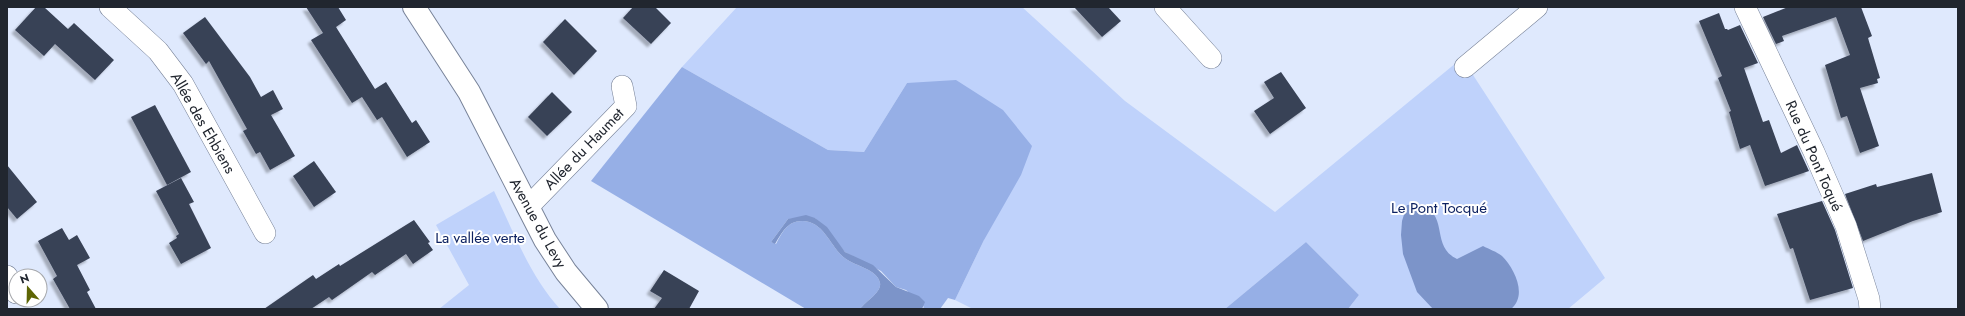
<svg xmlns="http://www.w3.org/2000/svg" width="1965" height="316" viewBox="0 0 1965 316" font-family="Jost,sans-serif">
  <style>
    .green { fill: #bfd2fb }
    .forest { fill: #96afe6 }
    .water { fill: #7c94c9 }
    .building { fill: #394256; filter: url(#shadow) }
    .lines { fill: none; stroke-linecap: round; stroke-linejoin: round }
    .minor-casing { stroke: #788399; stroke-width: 22 }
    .tertiary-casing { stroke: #788399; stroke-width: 24 }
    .minor { stroke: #fff; stroke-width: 21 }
    .tertiary { stroke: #fff; stroke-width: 22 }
    .labels { text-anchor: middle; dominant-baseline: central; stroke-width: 4; stroke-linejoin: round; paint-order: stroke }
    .street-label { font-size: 15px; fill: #21262f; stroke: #fff }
    .park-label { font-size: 15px; fill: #0d2261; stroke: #fff }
  </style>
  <defs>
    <filter id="shadow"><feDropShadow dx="-3.5" dy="3.5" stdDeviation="1" flood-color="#0004"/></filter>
  </defs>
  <rect width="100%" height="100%" fill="#dfe9fd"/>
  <g class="green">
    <path d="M737,7H1022L1125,101L1275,212L1462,58L1605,278L1568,309H1348L1359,295L1306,242L1225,309H973L955,300L984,240L907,83L864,152L828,150L682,67Z"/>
    <path d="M494,191C513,231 530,276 560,309H439L469,285L436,225Z"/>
  </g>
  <g class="forest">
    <path d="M682,67L828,150L864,152L907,83L956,80L1003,110L1032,146L1021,175L984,240L955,300L948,298L940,309H922L924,307L906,290L896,287L881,271L845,252L815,218L788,219L771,242L776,244C782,233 787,221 802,221C825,221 830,248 846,259C856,266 878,270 880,283C882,292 865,302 860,309H806L591,181Z"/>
    <path d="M1306,242L1359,295L1348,309H1225Z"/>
  </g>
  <g class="water">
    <path d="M1420,204C1450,215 1430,246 1457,259L1483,246C1489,249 1497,252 1502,256C1514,268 1528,295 1511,309H1433L1417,292L1403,254L1401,235L1402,221L1407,205Z"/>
    <path d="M806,215L815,218L827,227L845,252L873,265L896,287L919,296L925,302L922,309H860C865,302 882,292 880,283C878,270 856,266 846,259C830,248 825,221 802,221C787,221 782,233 775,244L771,242L788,219Z"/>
  </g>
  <g class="building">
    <path d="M36,7H44L68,29L74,23L114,60L95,80L55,44L44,56L15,30Z"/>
    <path d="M306,7H338L346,20L336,27L375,89L386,82L412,123L416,120L430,142L407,157L382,117L377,120L362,97L352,103L311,40L323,33Z"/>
    <path d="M633,7H655L671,23L651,44L623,18Z"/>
    <path d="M1074,7H1108L1121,21L1102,37Z"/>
    <path d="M1788,7H1861L1872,36L1868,38L1880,78L1877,79L1878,83L1860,88L1879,146L1860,153L1847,116L1841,118L1825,65L1850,55L1836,17L1782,36L1784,41L1776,44L1763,17Z"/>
    <path d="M1719,13L1725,29H1727L1728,30L1740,25L1758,63L1744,68L1763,122L1769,120L1781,153L1797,145L1809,171L1765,186L1750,145L1740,149L1729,112L1731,111L1718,78L1722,76L1699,21Z"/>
    <path d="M205,17L250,77L261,97L273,90L283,109L271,115L295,156L270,170L260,152L256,154L243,131L247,129L209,61L206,64L183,33Z"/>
    <path d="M565,19L597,51L574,75L543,42Z"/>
    <path d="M1281,72L1306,108L1270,134L1254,111L1274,98L1264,82Z"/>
    <path d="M552,92L572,112L547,136L528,117Z"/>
    <path d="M155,105L191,172L167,185L131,117Z"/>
    <path d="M314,161L336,192L314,207L293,176Z"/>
    <path d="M7,165L37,202L17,219L7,207Z"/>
    <path d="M1932,173L1942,212L1913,221L1863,241L1845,194L1876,184L1877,187Z"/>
    <path d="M181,178L194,202L189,204L211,248L181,264L169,243L177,238L176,236L179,234L156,191Z"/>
    <path d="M1822,201L1835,230L1853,288L1810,300L1793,248L1790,249L1777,214Z"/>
    <path d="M414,220L430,242L428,243L433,250L413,264L406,254L375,275L372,272L332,300L329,297L311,309H264L313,275L316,279L339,264L340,266Z"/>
    <path d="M62,228L69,240L77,235L90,258L77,265L90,290L87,292L96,309H70L53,279L57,276L38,241Z"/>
    <path d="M664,270L699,291L689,309H654L662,298L650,291Z"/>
  </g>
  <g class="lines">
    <g class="minor-casing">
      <g id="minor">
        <path d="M110,7L158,51L183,84L265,233"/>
        <path d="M1165,7L1211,58"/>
        <path d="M1745,7L1814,152L1846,226L1869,299L1870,309"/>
        <path d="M1465,67L1537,7"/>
        <path d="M528,207L626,106L622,86"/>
        <path d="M7,276L16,293"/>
      </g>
    </g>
    <g class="tertiary-casing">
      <path id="tertiary" d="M414,7L469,92L545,240L566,272L597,309"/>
    </g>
    <use href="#minor" class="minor"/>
    <use href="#tertiary" class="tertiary"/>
  </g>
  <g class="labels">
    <g class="street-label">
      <text transform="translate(203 123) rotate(60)">Allée des Ehbiens</text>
      <text transform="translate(584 149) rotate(-46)">Allée du Haumet</text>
      <text transform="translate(1814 156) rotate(66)">Rue du Pont Toqué</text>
      <text transform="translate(538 223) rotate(61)">Avenue du Levy</text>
    </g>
    <g class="park-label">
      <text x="1439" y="208">Le Pont Tocqué</text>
      <text x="480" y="238">La vallée verte</text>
    </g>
  </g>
  <rect width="1965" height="316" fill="none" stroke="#21262f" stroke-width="16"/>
  <g transform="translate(28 288) rotate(340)"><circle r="19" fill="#ffffff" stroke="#a6a8ac"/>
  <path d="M0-3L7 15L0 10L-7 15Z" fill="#5d6504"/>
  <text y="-6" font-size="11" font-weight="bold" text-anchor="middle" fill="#21262f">N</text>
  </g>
</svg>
